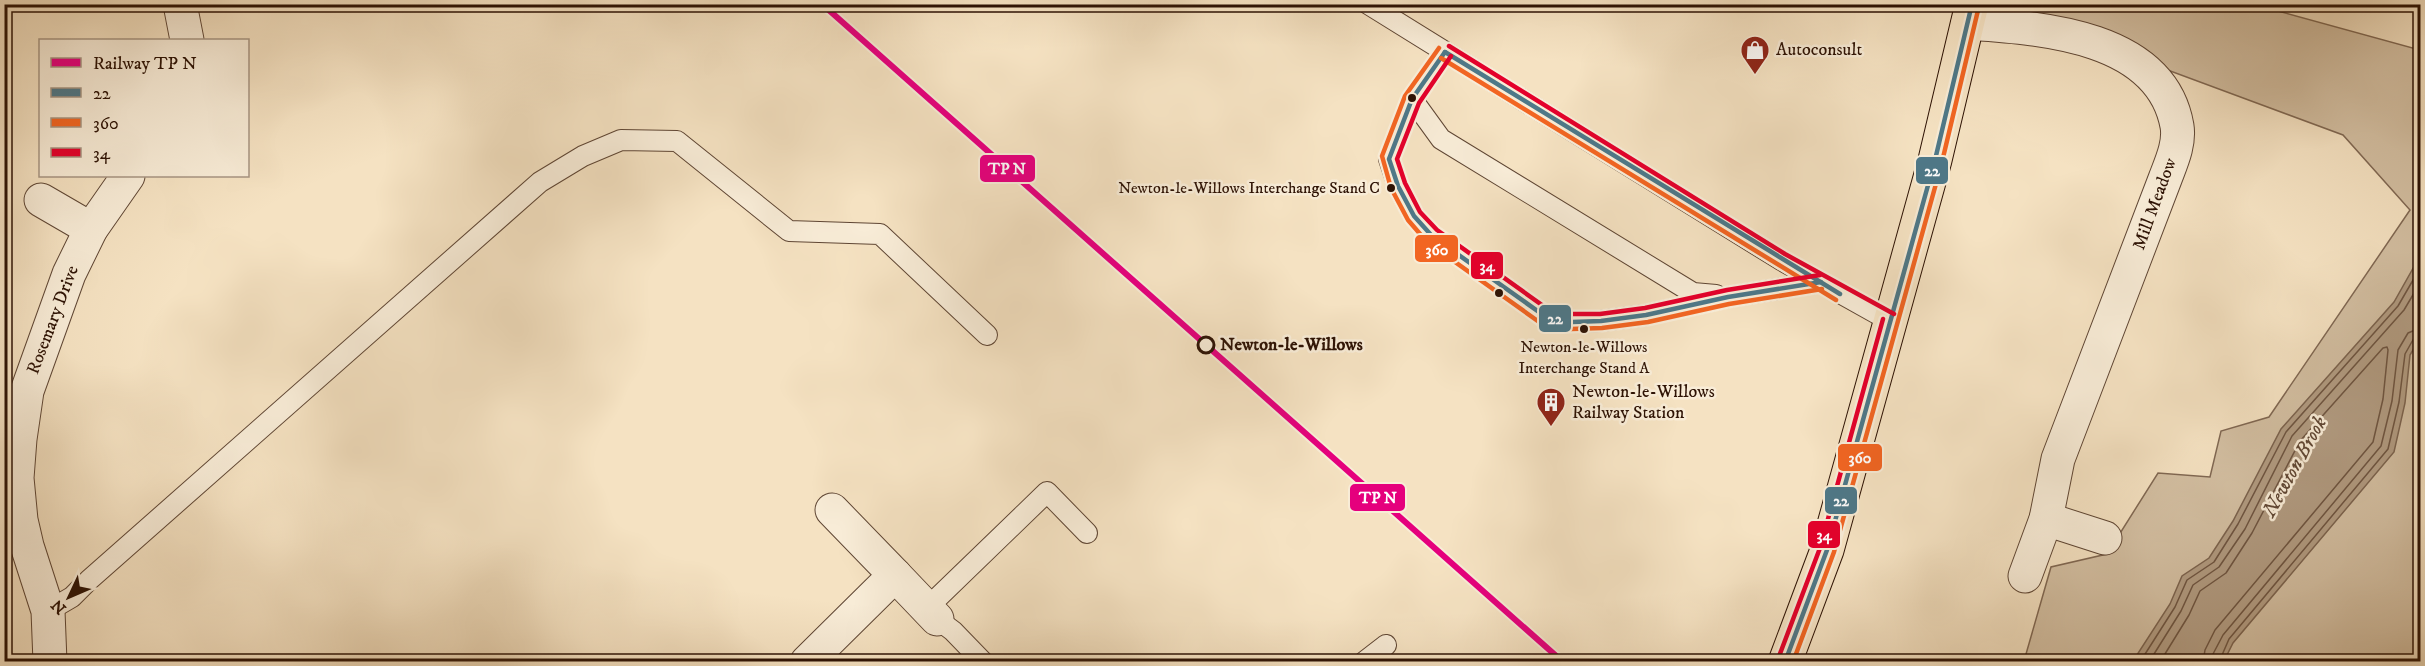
<svg xmlns="http://www.w3.org/2000/svg" width="2425" height="666" viewBox="0 0 2425 666" font-family="'IM FELL DW Pica',serif">
  <style>
    .green { fill: #d3bfa2; stroke: #806853; stroke-width: 1.5 }
    .water { fill: #b19b81; stroke: #7c644f; stroke-width: 1.5 }
    .lines { fill: none; stroke-linecap: round; stroke-linejoin: round }
    .shore { stroke: #6f5642; stroke-width: 1.5 }
    .service-casing { stroke: #5f4634; stroke-width: 22 }
    .minor-casing { stroke: #5f4634; stroke-width: 35 }
    .primary-casing { stroke: #2d1204; stroke-width: 35 }
    .service { stroke: #f8ecd7; stroke-width: 20 }
    .minor { stroke: #f8ecd7; stroke-width: 33 }
    .primary { stroke: #f5e2c2; stroke-width: 33 }
    .bus-1-casing { stroke: #f8ecd7; stroke-width: 9 }
    .bus-2-casing { stroke: #f8ecd7; stroke-width: 9 }
    .bus-3-casing { stroke: #f8ecd7; stroke-width: 9 }
    .bus-1 { stroke: #4e7888; stroke-width: 4.5 }
    .bus-2 { stroke: #f26522; stroke-width: 4.5 }
    .bus-3 { stroke: #e4002b; stroke-width: 4.5 }
    .rail-1-casing { stroke: #f8ecd7; stroke-width: 10 }
    .rail-1 { stroke: #e5007d; stroke-width: 6 }
    .bus-dot { fill: #2d1204; stroke: #f8ecd7; stroke-width: 2 }
    .stop-dot { fill: #f8ecd7; stroke: #2d1204; stroke-width: 3 }
    .labels { text-anchor: middle; dominant-baseline: central; stroke-width: 5; stroke-linejoin: round; paint-order: stroke }
    .bus-label { font-size: 16px; fill: #2d1204; stroke: #f8ecd7; text-anchor: end }
    .poi-label { font-size: 18px; fill: #2d1204; stroke: #f8ecd7; text-anchor: start }
    .street-label { font-size: 18px; fill: #2d1204; stroke: #f8ecd7 }
    .stop-label { font-size: 18px; font-weight: bold; fill: #2d1204; stroke: #f8ecd7; text-anchor: start }
    .water-label { font-size: 20px; font-style: italic; fill: #624936; stroke: #f8ecd7 }
    .line-badge { stroke: #f8ecd7; stroke-width: 2 }
    .badge-label { font-size: 16px; text-anchor: middle; font-weight: bold; fill: #fff }
  </style>
  <rect width="100%" height="100%" fill="#f5e2c2"/>
  <filter id="stains"><feTurbulence type="fractalNoise" baseFrequency=".00333" numOctaves="4"/><feColorMatrix values="0 0 0 0 .2 0 0 0 0 .09 0 0 0 0 .02 0 0 0 .5 -.17"/></filter>
  <radialGradient id="worn" r=".72"><stop offset=".6" stop-color="#630" stop-opacity="0"/><stop offset="1" stop-color="#630" stop-opacity=".3"/></radialGradient>
  <path class="green" d="M2025,5H2256L2420,50V661H2024L2051,567L2107,554L2158,473L2210,477L2221,431L2269,417L2410,210L2343,135L2022,16Z"/>
  <path class="water" d="M2420,256V338L2410,355L2405,403L2394,452L2233,643L2224,661H2133L2170,604L2182,576L2209,558L2233,521L2281,429L2394,302Z"/>
  <g class="lines">
    <g class="shore">
      <path d="M2140,662L2175,607L2187,580L2214,562L2238,524L2286,432L2398,306L2420,268"/>
      <path d="M2149,662L2181,611L2193,585L2219,567L2245,529L2292,436L2404,310L2420,283"/>
      <path d="M2160,662L2189,615L2200,591L2226,573L2252,533L2300,441L2383,348L2387,347L2388,350L2383,399L2373,442L2215,630L2205,650L2203,662"/>
      <path d="M2212,662L2213,654L2223,635L2381,446L2392,401L2398,350L2408,333L2420,328"/>
      <path d="M2219,662L2229,639L2388,449L2399,402L2405,354L2414,338L2420,336"/>
    </g>
    <g class="service-casing">
      <g id="service">
        <path d="M1368,4L1781,260L1890,321"/>
        <path d="M1445,52L1412,99L1389,159L1398,186L1414,216L1432,236L1546,317L1572,322L1601,321L1646,315L1728,297L1821,282"/>
        <path d="M1412,99L1441,139L1693,293L1716,295"/>
        <path d="M927,608L1047,492L1087,533"/>
        <path d="M48,611L72,597L89,580L540,182L583,156L621,140L677,141L789,231L880,234L987,335"/>
        <path d="M937,619L953,631L983,662"/>
        <path d="M1364,662L1386,645"/>
      </g>
    </g>
    <g class="minor-casing">
      <g id="minor">
        <path d="M180,4L187,40"/>
        <path d="M1968,23C2040,28 2161,35 2177,126C2180,144 2171,163 2165,179L2058,459L2046,519L2025,576"/>
        <path d="M41,200L91,229"/>
        <path d="M2046,519L2105,538"/>
        <path d="M895,575L937,619"/>
        <path d="M50,662L48,611L27,546L21,520L17,478L20,439L27,391L69,274L91,229L128,176"/>
        <path d="M807,662L895,575L832,510"/>
      </g>
    </g>
    <g class="primary-casing">
      <path id="primary" d="M1785,662L1827,550L1935,160L1972,4"/>
    </g>
    <use href="#service" class="service"/>
    <use href="#minor" class="minor"/>
    <use href="#primary" class="primary"/>
    <g class="bus-1-casing">
      <g id="bus-1">
        <path d="M1445,52L1412,99L1389,159L1398,186L1414,216L1432,236L1546,317L1572,322L1601,321L1646,315L1728,297L1821,282"/>
        <path d="M1445,52L1840,294"/>
        <path d="M1785,662L1827,550L1935,160L1972,4"/>
      </g>
    </g>
    <g class="bus-2-casing">
      <g id="bus-2">
        <path d="M1439,48L1405,96L1382,156L1391,188L1408,220L1427,242L1542,324L1571,329L1602,328L1648,322L1729,304L1822,289"/>
        <path d="M1441,58L1836,300"/>
        <path d="M1793,662L1834,552L1942,162L1979,6"/>
      </g>
    </g>
    <g class="bus-3-casing">
      <g id="bus-3">
        <path d="M1449,46L1785,254L1894,314"/>
        <path d="M1451,56L1419,103L1397,159L1405,183L1420,212L1437,230L1549,310L1573,314H1600L1645,308L1727,290L1820,275"/>
        <path d="M1778,659L1820,548L1883,319"/>
      </g>
    </g>
    <use href="#bus-1" class="bus-1"/>
    <use href="#bus-2" class="bus-2"/>
    <use href="#bus-3" class="bus-3"/>
    <g class="rail-1-casing">
      <path id="rail-1" d="M822,4L1563,662"/>
    </g>
    <use href="#rail-1" class="rail-1"/>
  </g>
  <defs>
    <g id="shop-pin" transform="scale(1.5)"><path d="M0 17L-7.5 6A9.5 9.5 0 1 1 7.5 6Z" fill="#8f2418" stroke="#f8ecd7"/><path d="M-5-2.5h2.3a2.7 3.5 0 0 1 5.4 0H5L5.5 6h-11ZM-1.5-2.5h3a1.5 2.3 0 0 0-3 0Z" fill="#fff"/></g>
    <g id="building-pin" transform="scale(1.5)"><path d="M0 17L-7.5 6A9.5 9.5 0 1 1 7.5 6Z" fill="#8f2418" stroke="#f8ecd7"/><path d="M-4-6H4V6H1V3H-1V6H-4ZM-2.5-4.3h1.7v1.8h-1.7ZM.8-4.3h1.7v1.8H.8ZM-2.5-1h1.7V.8h-1.7ZM.8-1h1.7V.8H.8Z" fill="#fff"/></g>
  </defs>
  <g fill-rule="evenodd">
    <use href="#shop-pin" x="1755" y="50"/>
    <use href="#building-pin" x="1551" y="402"/>
  </g>
  <g class="bus-dot">
    <circle cx="1412" cy="98" r="5"/>
    <circle cx="1391" cy="188" r="5"/>
    <circle cx="1499" cy="293" r="5"/>
    <circle cx="1584" cy="329" r="5"/>
  </g>
  <circle class="stop-dot" cx="1206" cy="345" r="8"/>
  <g class="labels">
    <g class="bus-label">
      <text x="1380" y="188">Newton-le-Willows Interchange Stand C</text>
      <text x="1584" y="347" text-anchor="middle">Newton-le-Willows<tspan x="1584" dy="21">Interchange Stand A</tspan></text>
    </g>
    <g class="poi-label">
      <text x="1776" y="50">Autoconsult</text>
      <text x="1572" y="392">Newton-le-Willows<tspan x="1572" dy="21">Railway Station</tspan></text>
    </g>
    <g class="street-label">
      <text transform="translate(2155 204) rotate(-70)">Mill Meadow</text>
      <text transform="translate(53 320) rotate(-69)">Rosemary Drive</text>
    </g>
    <g class="stop-label">
      <text x="1220" y="345">Newton-le-Willows</text>
    </g>
    <g class="water-label">
      <text transform="translate(2295 467) rotate(-61)">Newton Brook</text>
    </g>
  </g>
  <g class="line-badge">
    <rect x="979" y="154" width="57" height="29" rx="6" fill="#e5007d"/>
    <rect x="1915" y="156" width="34" height="29" rx="6" fill="#4e7888"/>
    <rect x="1414" y="234" width="45" height="29" rx="6" fill="#f26522"/>
    <rect x="1470" y="251" width="34" height="29" rx="6" fill="#e4002b"/>
    <rect x="1538" y="304" width="34" height="29" rx="6" fill="#4e7888"/>
    <rect x="1837" y="443" width="46" height="29" rx="6" fill="#f26522"/>
    <rect x="1349" y="483" width="57" height="29" rx="6" fill="#e5007d"/>
    <rect x="1824" y="486" width="34" height="29" rx="6" fill="#4e7888"/>
    <rect x="1807" y="520" width="34" height="29" rx="6" fill="#e4002b"/>
  </g>
  <g class="badge-label">
    <text x="1007" y="174">TP N</text>
    <text x="1932" y="176">22</text>
    <text x="1437" y="255">360</text>
    <text x="1487" y="271">34</text>
    <text x="1555" y="324">22</text>
    <text x="1860" y="463">360</text>
    <text x="1378" y="503">TP N</text>
    <text x="1841" y="506">22</text>
    <text x="1824" y="540">34</text>
  </g>
  <rect width="2425" height="666" fill="none" stroke="#f5e2c2" stroke-width="24"/>
  <rect x="6" y="6" width="2413" height="654" fill="none" stroke="#2d1204" stroke-width="3"/>
  <rect x="12" y="12" width="2401" height="642" fill="none" stroke="#2d1204" stroke-width="1.5"/>
  <rect x="39" y="39" width="210" height="138" fill="#f8ecd7" stroke="#a79583" stroke-width="1.5"/>
  <rect x="51" y="58" width="30" height="9" fill="#e5007d" stroke="#a79583" stroke-width="1.5"/>
  <text x="93" y="69" font-size="18" fill="#2d1204">Railway TP N</text>
  <rect x="51" y="88" width="30" height="9" fill="#4e7888" stroke="#a79583" stroke-width="1.5"/>
  <text x="93" y="99" font-size="18" fill="#2d1204">22</text>
  <rect x="51" y="118" width="30" height="9" fill="#f26522" stroke="#a79583" stroke-width="1.5"/>
  <text x="93" y="129" font-size="18" fill="#2d1204">360</text>
  <rect x="51" y="148" width="30" height="9" fill="#e4002b" stroke="#a79583" stroke-width="1.5"/>
  <text x="93" y="159" font-size="18" fill="#2d1204">34</text>
  <g transform="translate(69 597) rotate(226)" stroke="#f8ecd7" stroke-width="4.5" paint-order="stroke">
  <path d="M0-4.5L10 22L0 15L-10 22Z" fill="#2d1204"/>
  <text y="-9" font-size="16" font-weight="bold" text-anchor="middle" fill="#2d1204">N</text>
  </g>
  <rect width="100%" height="100%" filter="url(#stains)"/>
  <rect width="100%" height="100%" fill="url(#worn)"/>
</svg>
